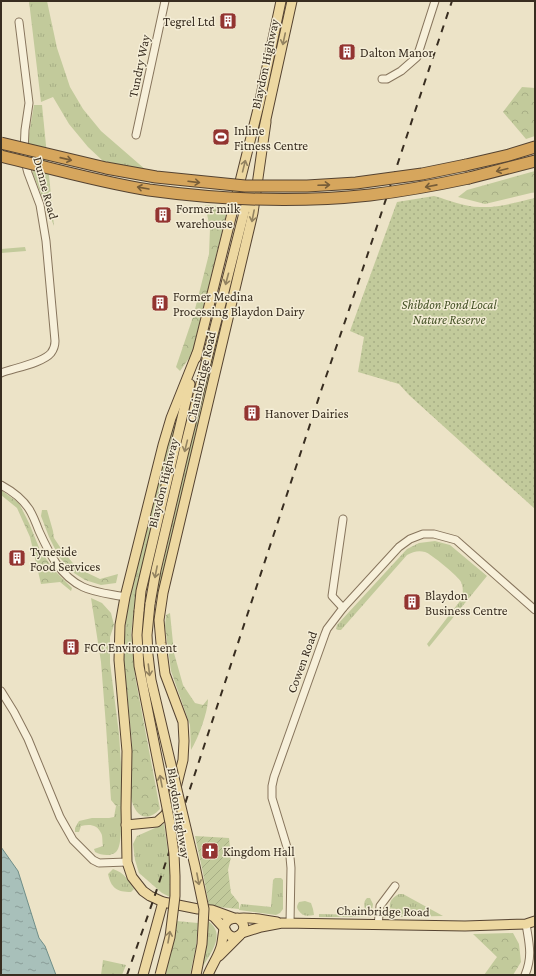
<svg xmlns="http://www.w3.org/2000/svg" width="536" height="976" viewBox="0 0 536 976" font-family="'Crimson Pro',serif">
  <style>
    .grass { fill: url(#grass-tufts) }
    .forest { fill: url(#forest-crowns) }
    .park { fill: url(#park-dots) }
    .garden { fill: url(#garden-furrows) }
    .water { fill: url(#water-ripples); stroke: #6f8e88 }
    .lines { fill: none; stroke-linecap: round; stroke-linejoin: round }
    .minor-casing { stroke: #87755d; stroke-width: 9 }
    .major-casing { stroke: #554331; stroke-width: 11 }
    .highway-casing { stroke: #554331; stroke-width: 13 }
    .minor { stroke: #f7f0da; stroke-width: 7 }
    .major { stroke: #edd8a1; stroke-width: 9 }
    .highway { stroke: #d6a65d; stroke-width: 11 }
    .rail { stroke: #382d20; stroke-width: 2; stroke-dasharray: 7 7; stroke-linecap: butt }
    .major-bridge-casing { stroke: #554331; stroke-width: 11; stroke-linecap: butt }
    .highway-bridge-casing { stroke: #554331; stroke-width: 13; stroke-linecap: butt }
    .major-bridge { stroke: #edd8a1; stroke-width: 9 }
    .highway-bridge { stroke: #d6a65d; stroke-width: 11 }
    .oneway { stroke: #928260 }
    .oneway2 { stroke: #775d38 }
    .labels { text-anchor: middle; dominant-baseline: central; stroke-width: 3; stroke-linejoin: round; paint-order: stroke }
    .poi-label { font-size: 13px; fill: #382d20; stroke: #f4edd6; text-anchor: start }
    .street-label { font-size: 13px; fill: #382d20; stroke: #f4edd6 }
    .park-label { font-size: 13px; font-style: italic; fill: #465328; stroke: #f4edd6 }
  </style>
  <defs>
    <pattern id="grass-tufts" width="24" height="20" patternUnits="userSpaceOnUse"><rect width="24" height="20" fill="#c2ca9b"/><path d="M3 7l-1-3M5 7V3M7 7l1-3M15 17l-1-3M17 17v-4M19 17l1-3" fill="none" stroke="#a7ae85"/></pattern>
    <pattern id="forest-crowns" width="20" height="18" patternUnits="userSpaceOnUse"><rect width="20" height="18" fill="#c2ca9b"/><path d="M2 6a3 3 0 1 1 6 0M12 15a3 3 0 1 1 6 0" fill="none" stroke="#a7ae85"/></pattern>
    <pattern id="park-dots" width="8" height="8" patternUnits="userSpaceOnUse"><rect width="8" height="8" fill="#c2ca9b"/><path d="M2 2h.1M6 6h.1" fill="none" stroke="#a7ae85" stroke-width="1.8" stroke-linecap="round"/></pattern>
    <pattern id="garden-furrows" width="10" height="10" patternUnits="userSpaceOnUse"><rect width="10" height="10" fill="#c2ca9b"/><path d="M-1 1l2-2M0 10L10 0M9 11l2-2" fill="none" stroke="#a7ae85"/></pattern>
    <pattern id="water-ripples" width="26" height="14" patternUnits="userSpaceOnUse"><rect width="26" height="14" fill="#a8c0ba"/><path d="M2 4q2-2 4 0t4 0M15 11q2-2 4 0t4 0" fill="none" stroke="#8a9c97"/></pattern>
  </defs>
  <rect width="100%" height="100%" fill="#ece3c7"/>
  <g class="grass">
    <path d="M29,1H47L57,48L70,87L83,109L101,131L146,170L103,161L88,147L69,124L53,97L41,102Z"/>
    <path d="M34,105H42L54,226L33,174L28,140Z"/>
    <path d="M251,209L158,599L155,598C185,468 215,337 251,209Z"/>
    <path d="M25,247L26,251L1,253V249Z"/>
    <path d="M183,400L146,551L136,594L131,634H125L126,617L129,598L158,481L178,408Z"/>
    <path d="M435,541L450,545L487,576L429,647L427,644L460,601C463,595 464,589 461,582C459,577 430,553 425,552C418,550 413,552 407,555L341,630H338L336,629L337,625L407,549L419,543Z"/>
    <path d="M121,805C121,814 123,846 116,852C110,857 101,855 95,852L94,849L103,846C102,842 103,836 101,833C97,824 89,824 81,826L79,832H75V828L79,821L92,818H109L114,817L116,806Z"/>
    <path d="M164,824L170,866V897L162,893L139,873L135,860L133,844L137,836Z"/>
    <path d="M113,869C125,873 128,880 134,889L131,892C117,892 111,888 108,874Z"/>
    <path d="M275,878H281L283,880V909L280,913L276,915L239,910L241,904L271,907L273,880Z"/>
    <path d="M399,894H403L443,916L398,917C387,910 387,900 399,894Z"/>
    <path d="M367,898H370L373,904C372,913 371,915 361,917H319V914L362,915C368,908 361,903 367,898Z"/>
    <path d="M305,901L311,903L313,909L314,915C308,916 303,917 299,911C296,907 297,906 299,902Z"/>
    <path d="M208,921C227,934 210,954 202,968L206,947Z"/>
    <path d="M103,960L126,965L122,975H101Z"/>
  </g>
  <g class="forest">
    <path d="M522,87L535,88V136L526,139L503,112Z"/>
    <path d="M535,171V192L485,204L458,197L467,190Z"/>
    <path d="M205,205L228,207L192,354L180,371L176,367L193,317L209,254L210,228Z"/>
    <path d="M1,490L19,503L29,523L40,550L54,570L72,588L71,591L60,582L41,584L30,537L17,508L1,495Z"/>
    <path d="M42,510H47L53,531L54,538L62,550L77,568L100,579L118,574L116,583L101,585L85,580L74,573L59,557L49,537L41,516Z"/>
    <path d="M91,598L102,603L111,613L114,625L110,637V663L119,734L122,779L121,805L116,806L111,800L106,726L101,662Z"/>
    <path d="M170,613L174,653L183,685L195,703L203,705L208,699C208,712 198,739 191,750L190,725L171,671L165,626L166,615Z"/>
    <path d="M125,634H131L135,676L160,809C146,824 134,815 131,797L132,743L124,662Z"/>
    <path d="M176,921L198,923L196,946L190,975H164L172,947Z"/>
    <path d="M513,933L519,944L521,962L513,975H484L497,957L473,934Z"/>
  </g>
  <path class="park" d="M434,196C449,200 464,207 480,207C499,208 517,202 535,198V509L409,395L399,384L358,372L364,337L350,331L397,202Z"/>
  <path class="garden" d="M195,836L229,838L231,857L228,870L231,893L239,903V909L209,906L203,873Z"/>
  <path class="water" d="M1,847L18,871L39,938L45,946L56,975H1Z"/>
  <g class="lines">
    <g class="minor-casing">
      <g id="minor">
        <path d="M382,79H387L401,71L417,57L435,1"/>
        <path d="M136,135L165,1"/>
        <path d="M1,373C14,368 43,363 51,353C54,349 55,345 55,341L46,241L40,205L28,173L24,158V152L25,130L29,103L19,22"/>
        <path d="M1,485C12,491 22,498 29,509C33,515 36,523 39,531C49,553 60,576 83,587C96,593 111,594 125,597"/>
        <path d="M343,608L332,596L343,519"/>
        <path d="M1,691L14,712L28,739L60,817L73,840L93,860L99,863L127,862"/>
        <path d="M290,923L291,868L290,857L272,798V786L274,777L325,634L327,629L343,608L399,547L410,539L423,534H434L456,540L535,610"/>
        <path d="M378,925L380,906L395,886"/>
        <path d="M525,975C533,956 529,943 526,924"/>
      </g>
    </g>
    <g class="major-casing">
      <g id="major">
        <path d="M264,128L292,1"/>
        <path d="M197,353L171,418L163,445L125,597L120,625L119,660L127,751L126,808L127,862L132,877L143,891L150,896L163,902L198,909L212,910L234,918"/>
        <path d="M196,358L259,105L281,1"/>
        <path d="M150,604L156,570L184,451L213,335L249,193"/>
        <path d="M139,611L141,591L190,384"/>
        <path d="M126,825L157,822L166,814L177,784L183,760L184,741L183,722L165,674L161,643L159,620L163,593L253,213L266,122"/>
        <path d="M205,912L214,917L224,928"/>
        <path d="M225,929C232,948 255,928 237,918"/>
        <path d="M242,933L261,927L282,923L465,926L526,924L535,921"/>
        <path d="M219,956L240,935"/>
        <path d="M143,975L163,902"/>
        <path d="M208,975C212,965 218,957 221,947C223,941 223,927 226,923C231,913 267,920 277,922"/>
      </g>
    </g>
    <g class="highway-casing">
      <g id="highway">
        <path d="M466,165L509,155L535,147"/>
        <path d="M469,178L535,161"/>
      </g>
    </g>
    <use href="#minor" class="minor"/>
    <use href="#major" class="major"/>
    <use href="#highway" class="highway"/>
    <path class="rail" d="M127,975L154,898L322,388C367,260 408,130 452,1"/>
    <g class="major-bridge-casing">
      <g id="major-bridge">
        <path d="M150,604L147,635L148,655L151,680L195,866L204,909L202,944L196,975"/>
        <path d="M139,611L137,635L139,666L170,823L174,854L175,876V896L170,937L160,975"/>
      </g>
    </g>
    <g class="highway-bridge-casing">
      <g id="highway-bridge">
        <path d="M1,143L106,168L156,177L245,186H307L356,183L422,174L466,165"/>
        <path d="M1,156C50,168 99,182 149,190C222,200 297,203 370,195C403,191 436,185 469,178"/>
      </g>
    </g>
    <use href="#major-bridge" class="major-bridge"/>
    <use href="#highway-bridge" class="highway-bridge"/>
  </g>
  <defs><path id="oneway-shaft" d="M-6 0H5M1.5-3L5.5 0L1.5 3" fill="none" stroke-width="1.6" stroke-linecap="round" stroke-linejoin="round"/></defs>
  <g class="oneway">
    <use href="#oneway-shaft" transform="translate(284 39) rotate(102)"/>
    <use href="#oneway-shaft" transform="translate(244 166) rotate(-76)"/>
    <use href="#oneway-shaft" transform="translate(253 216) rotate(101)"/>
    <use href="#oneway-shaft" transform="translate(227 279) rotate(105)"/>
    <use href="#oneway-shaft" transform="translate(186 446) rotate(104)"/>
    <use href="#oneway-shaft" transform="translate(156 572) rotate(101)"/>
    <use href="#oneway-shaft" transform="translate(149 670) rotate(83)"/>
    <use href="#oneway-shaft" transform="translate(161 781) rotate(-101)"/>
    <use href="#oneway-shaft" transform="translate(198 879) rotate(79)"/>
    <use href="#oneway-shaft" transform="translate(169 937) rotate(-80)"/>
  </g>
  <g class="oneway2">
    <use href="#oneway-shaft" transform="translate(66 159) rotate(13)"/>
    <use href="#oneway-shaft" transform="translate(502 170) rotate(166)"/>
    <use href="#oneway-shaft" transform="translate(194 182) rotate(7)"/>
    <use href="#oneway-shaft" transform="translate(324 185) rotate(-2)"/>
    <use href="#oneway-shaft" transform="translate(431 186) rotate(169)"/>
    <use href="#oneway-shaft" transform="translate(143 188) rotate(-170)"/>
  </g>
  <defs>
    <g id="building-square" transform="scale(0.9)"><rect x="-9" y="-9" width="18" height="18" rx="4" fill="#933430" stroke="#f4edd6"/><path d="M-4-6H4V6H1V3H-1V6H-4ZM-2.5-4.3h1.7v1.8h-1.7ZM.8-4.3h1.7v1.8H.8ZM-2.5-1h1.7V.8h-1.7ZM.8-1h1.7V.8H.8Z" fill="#fff"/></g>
    <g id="stadium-square" transform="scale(0.9)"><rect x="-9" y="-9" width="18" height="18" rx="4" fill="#933430" stroke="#f4edd6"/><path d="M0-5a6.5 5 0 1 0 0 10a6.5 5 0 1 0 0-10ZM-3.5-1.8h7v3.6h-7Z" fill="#fff"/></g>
    <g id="church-square" transform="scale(0.9)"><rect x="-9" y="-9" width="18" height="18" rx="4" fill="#933430" stroke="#f4edd6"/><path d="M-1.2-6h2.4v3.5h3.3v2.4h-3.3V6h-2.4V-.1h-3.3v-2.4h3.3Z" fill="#fff"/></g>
  </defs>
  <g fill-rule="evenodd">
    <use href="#building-square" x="228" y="21"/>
    <use href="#building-square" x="347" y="52"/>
    <use href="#stadium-square" x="221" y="137"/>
    <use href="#building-square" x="163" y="215"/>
    <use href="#building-square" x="160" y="303"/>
    <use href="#building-square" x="252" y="413"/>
    <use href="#building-square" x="17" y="558"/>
    <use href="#building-square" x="412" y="602"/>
    <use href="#building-square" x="71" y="647"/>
    <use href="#church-square" x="210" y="851"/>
  </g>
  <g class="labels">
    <g class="poi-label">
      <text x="215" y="21" text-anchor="end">Tegrel Ltd</text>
      <text x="360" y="52">Dalton Manor</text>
      <text x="234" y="130">Inline<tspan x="234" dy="15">Fitness Centre</tspan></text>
      <text x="176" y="208">Former milk<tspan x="176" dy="15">warehouse</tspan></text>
      <text x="173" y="296">Former Medina<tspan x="173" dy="15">Processing Blaydon Dairy</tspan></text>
      <text x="265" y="413">Hanover Dairies</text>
      <text x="30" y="551">Tyneside<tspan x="30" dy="15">Food Services</tspan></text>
      <text x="425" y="595">Blaydon<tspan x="425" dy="15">Business Centre</tspan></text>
      <text x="84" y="647">FCC Environment</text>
      <text x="223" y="851">Kingdom Hall</text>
    </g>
    <g class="street-label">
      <text transform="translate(265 64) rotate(-78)">Blaydon Highway</text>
      <text transform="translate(139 66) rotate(-78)">Tundry Way</text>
      <text transform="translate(46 188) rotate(75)">Dunne Road</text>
      <text transform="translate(201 377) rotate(-77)">Chainbridge Road</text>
      <text transform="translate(163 483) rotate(-76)">Blaydon Highway</text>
      <text transform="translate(302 662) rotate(-70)">Cowen Road</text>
      <text transform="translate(179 813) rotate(81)">Blaydon Highway</text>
      <text transform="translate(383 911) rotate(1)">Chainbridge Road</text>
    </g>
    <g class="park-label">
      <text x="449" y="304">Shibdon Pond Local<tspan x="449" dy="15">Nature Reserve</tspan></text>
    </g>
  </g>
  <rect width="536" height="976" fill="none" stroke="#382d20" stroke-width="4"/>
</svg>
